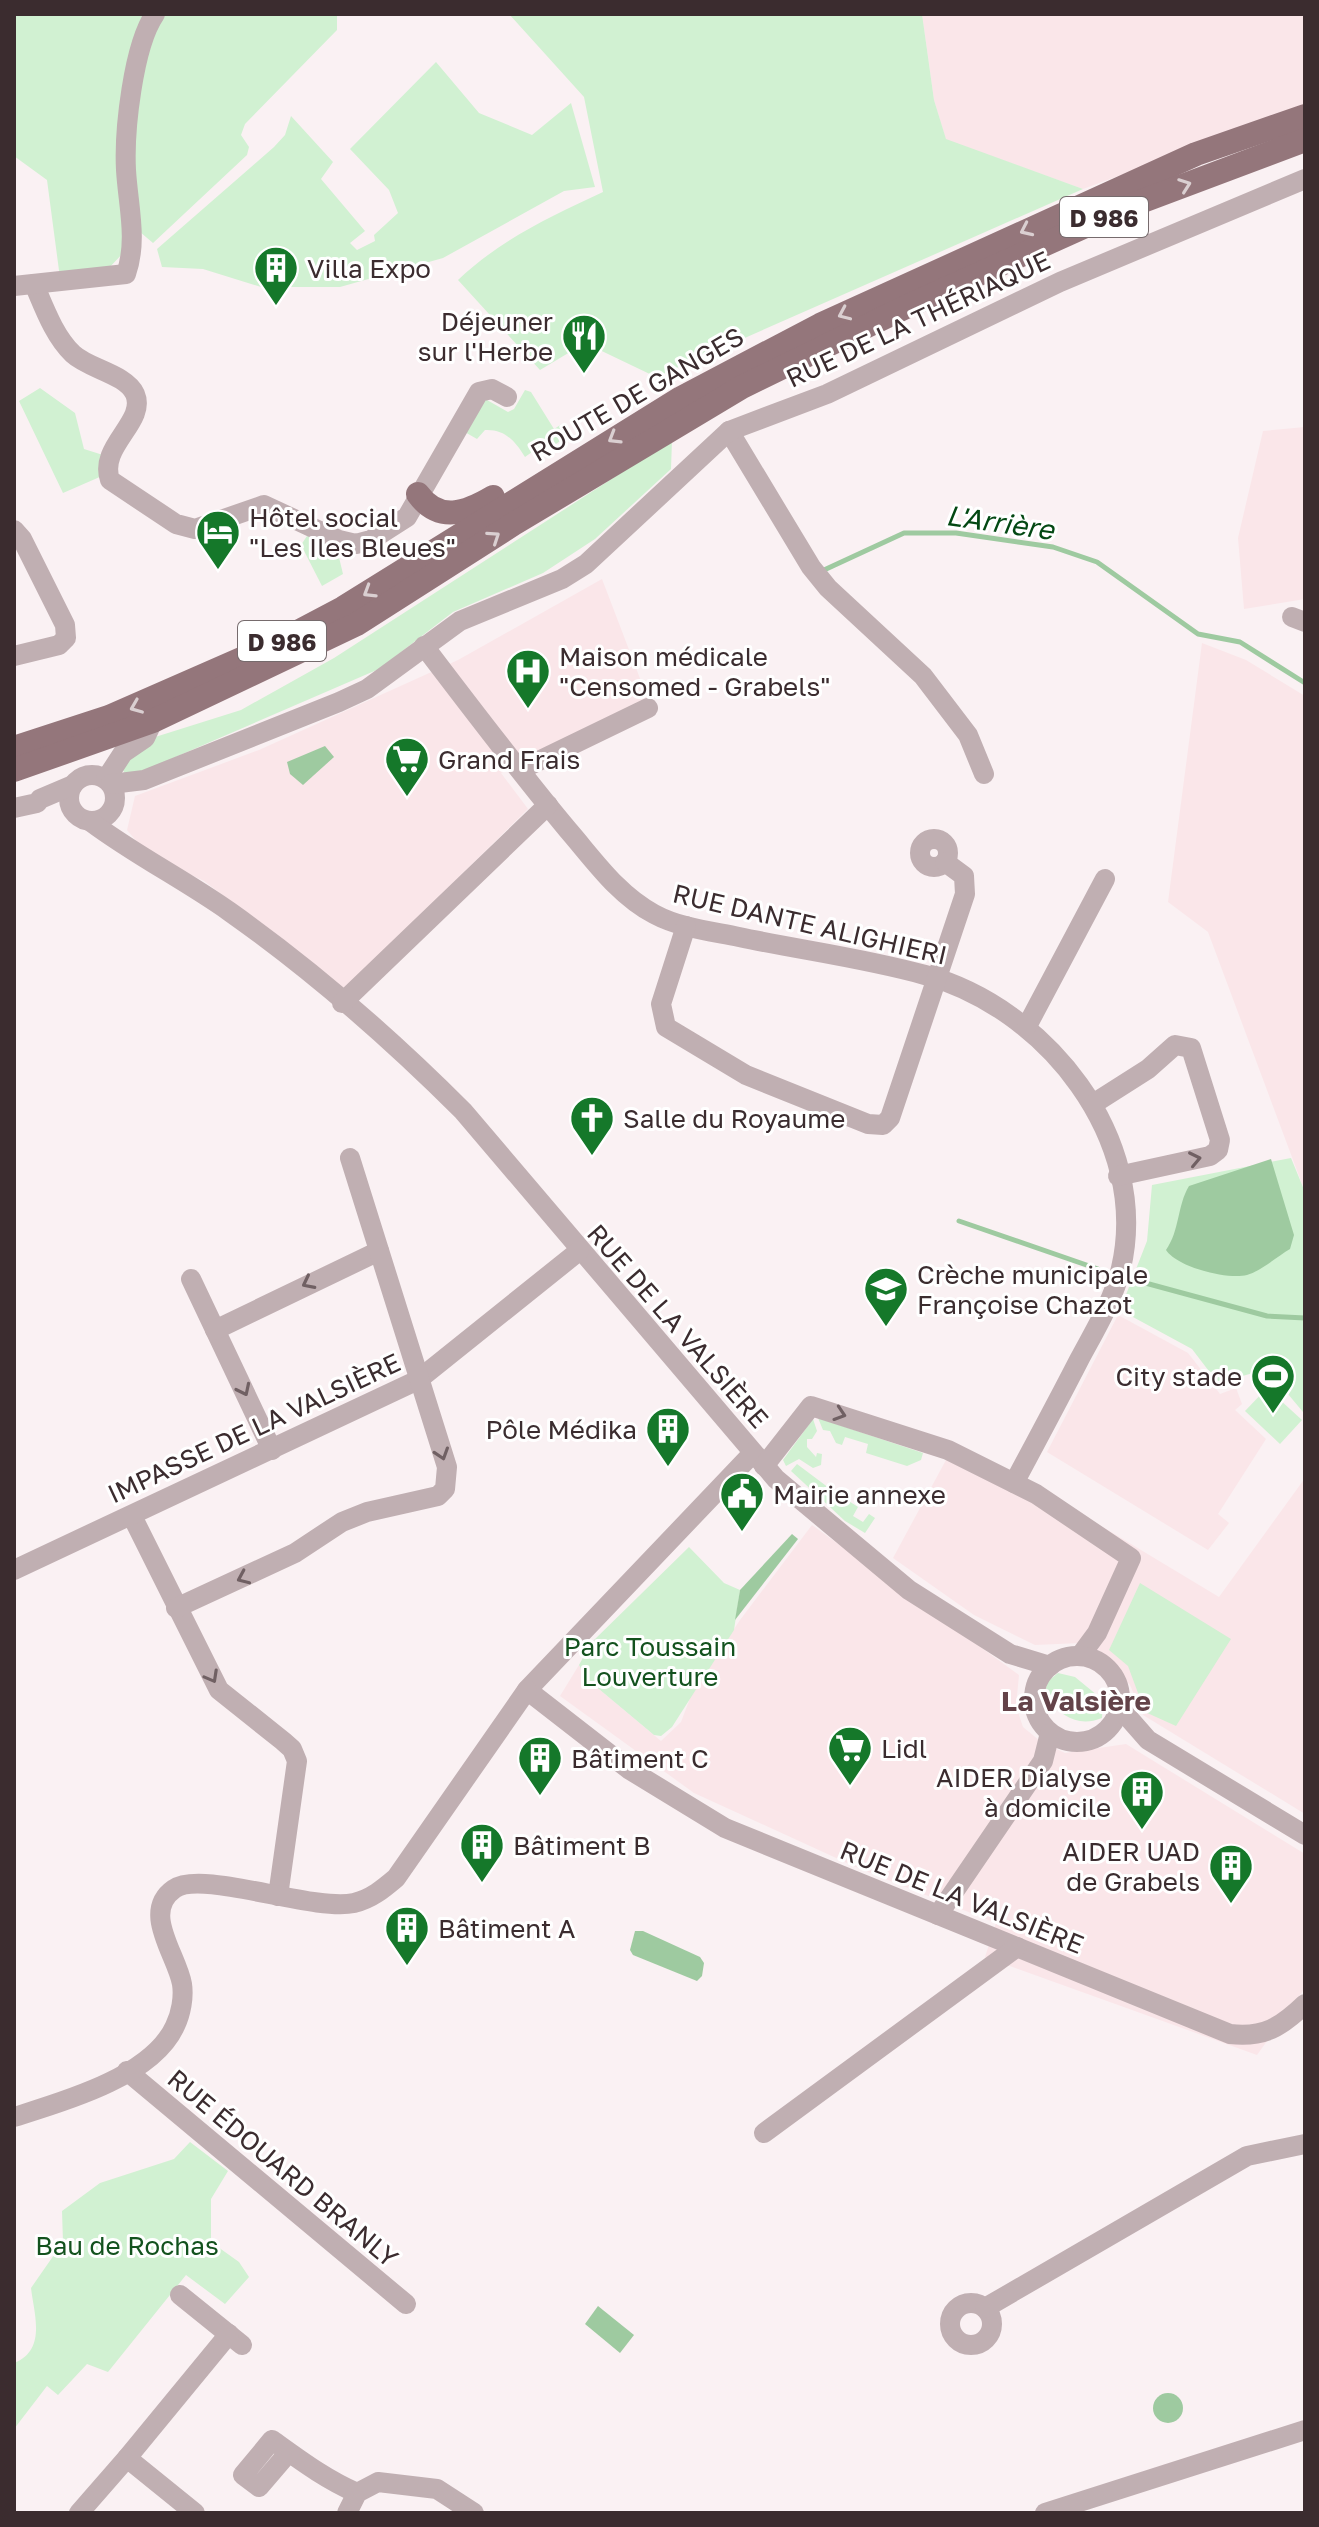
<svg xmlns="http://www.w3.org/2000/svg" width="1319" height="2527" viewBox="0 0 1319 2527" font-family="'Golos Text',sans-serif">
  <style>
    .built { fill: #fae6e9 }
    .green { fill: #d1f1d2 }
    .water { fill: #9ecaa0 }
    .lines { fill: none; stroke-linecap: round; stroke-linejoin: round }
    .stream { stroke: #9ecaa0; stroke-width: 5 }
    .minor { stroke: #c0afb2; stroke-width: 20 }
    .major { stroke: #94767b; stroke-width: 24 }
    .oneway { stroke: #dacfd1 }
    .oneway2 { stroke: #706063 }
    .labels { text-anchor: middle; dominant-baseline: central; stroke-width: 6; stroke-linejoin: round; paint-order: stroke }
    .shield { fill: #fff; stroke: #766b6d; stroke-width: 2 }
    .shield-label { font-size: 24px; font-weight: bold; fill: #3b2c2f }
    .poi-label { font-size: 26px; fill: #3b2c2f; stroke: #fff; text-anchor: start }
    .street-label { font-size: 26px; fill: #3b2c2f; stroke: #fff }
    .park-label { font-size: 26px; fill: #13521e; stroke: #fff }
    .water-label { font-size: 28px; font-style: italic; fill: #034813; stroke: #fff }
    .neighbourhood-label { font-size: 28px; font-weight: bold; fill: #634349; stroke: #fff }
  </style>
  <rect width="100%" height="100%" fill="#faf1f3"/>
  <g class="built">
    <path d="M922,14H1305V107L1083,189L946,140L934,100Z"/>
    <path d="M1305,427V599L1244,609L1238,538L1263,431Z"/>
    <path d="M602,579L649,702L501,773L528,809L345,989L204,881L147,854L127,830L135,796L259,750L458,660Z"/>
    <path d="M1202,643L1246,660L1305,696V1192L1208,932L1168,902Z"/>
    <path d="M1118,1315L1188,1353L1220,1394L1236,1388L1242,1404L1235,1410L1266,1439L1218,1514L1229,1523L1208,1550L1047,1452Z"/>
    <path d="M953,1447L1038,1488L1219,1597L1305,1478V1814L1143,1715L1130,1685L1101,1652L1081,1643L1035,1645L974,1615L893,1558Z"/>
    <path d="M812,1525L1019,1675L1016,1706L1023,1727L1040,1741L1065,1753L1126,1744L1305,1854V1988L1257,2055L985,1957L996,1923L858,1868L694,1793L560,1696L579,1665L587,1679L661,1741L681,1722L692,1693L740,1620Z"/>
  </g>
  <g class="green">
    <path d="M14,14H146L124,252L108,269L60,278L47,180L14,156Z"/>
    <path d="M162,14H337V30L245,124L241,135L249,147L247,155L153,243L140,232L131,152L143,68Z"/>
    <path d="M509,14H922L934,100L946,139L1083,189L656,377L585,343L540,370L458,280C500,240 551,216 603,192L584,97Z"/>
    <path d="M436,62L479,113L532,135L571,103L595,187L564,191L443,258L340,287H261L203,269L162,267L157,249L274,147L285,135L291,116L333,162L321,179L365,231L350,243L357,250L375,241L374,235L398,213L389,190L350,149Z"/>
    <path d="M40,388L75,413L84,449L103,455L102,476L63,493L19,401Z"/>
    <path d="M525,390L531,392L554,429L562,424L569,435L550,448L546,442L525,457C515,441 505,429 485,430L477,439L463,431L481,401L487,400L508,412L514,409Z"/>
    <path d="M672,440L671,469L595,539L543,573L453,612L379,669L127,778L122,768L152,738L241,710L334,658Z"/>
    <path d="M307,536L337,549L343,574L322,586L301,545Z"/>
    <path d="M1291,1158L1305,1192V1471L1303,1412L1267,1369L1218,1383L1192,1349L1120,1310L1147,1241L1152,1185Z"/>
    <path d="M1267,1388L1302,1420L1280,1444L1245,1411Z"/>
    <path d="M818,1418L923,1453L921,1460L907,1466L866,1453L868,1444L845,1437L842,1445L836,1443L830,1431L823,1430Z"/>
    <path d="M813,1419L817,1431L812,1439H807V1447L816,1457L817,1453L822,1454L821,1465L813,1468L799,1459L786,1466L783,1460Z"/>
    <path d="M797,1464L829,1488L825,1495L837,1502L841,1496L858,1507L853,1516L863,1522L869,1514L875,1518L865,1533L845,1521L791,1471Z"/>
    <path d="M689,1547L724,1583L740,1590L734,1630L672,1727L661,1736L654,1735L587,1679L579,1665L591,1643Z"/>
    <path d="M1140,1583L1231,1639L1176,1726L1145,1712L1128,1666L1109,1650Z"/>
    <path d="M1058,1673L1075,1677L1103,1700L1102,1718C1077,1728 1064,1715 1044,1700L1047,1682Z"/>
    <path d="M190,2142L228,2171L211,2199V2242L239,2262L249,2277L225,2304L186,2275L108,2372L87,2364L58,2395L47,2386L14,2429V2363C47,2350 34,2314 31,2288L63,2242L62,2211L100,2183L174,2159Z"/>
  </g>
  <g class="water">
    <path d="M325,746L334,757L303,785L290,774L287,762Z"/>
    <path d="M1271,1159L1294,1235L1290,1249C1278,1256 1261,1271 1247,1275C1227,1280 1177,1267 1166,1250C1180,1230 1177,1206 1189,1186Z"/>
    <path d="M792,1534L798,1539L735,1620L740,1590Z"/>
    <path d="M635,1931H643L700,1957L704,1963L702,1976L697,1981L633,1955L630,1950Z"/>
    <path d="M598,2306L634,2335L620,2353L585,2324Z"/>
    <circle cx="1168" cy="2408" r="15"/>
  </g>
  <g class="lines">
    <g class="stream">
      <path d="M824,570L904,533H956L1053,547L1097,562L1198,634L1240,642L1305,683"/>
      <path d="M959,1221L1098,1269"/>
      <path d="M1138,1281L1267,1316L1305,1318"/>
    </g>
    <g class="minor">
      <path d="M34,284C44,307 54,336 73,354C89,369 126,374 135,394C147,422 98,446 110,480L176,524L195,529L264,505L339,540L356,544L371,540L407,517L479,392L492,389L507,397"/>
      <path d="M14,286L126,274C138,240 128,205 126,170C124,131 133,46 155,14"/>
      <path d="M729,431L811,567L828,588L923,676L968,735L984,774"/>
      <path d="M14,530L22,539L65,625L66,638L59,645L14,656"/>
      <path d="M1292,617L1305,622"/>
      <path d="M424,646C471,708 518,770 568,830C594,860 618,895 654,914C680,928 710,931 739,937C800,950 864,958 925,975C1045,1007 1151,1139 1121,1268C1113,1301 1095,1330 1079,1360C1058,1401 1036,1442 1014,1483"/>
      <path d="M520,770L648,708"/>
      <circle cx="92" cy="798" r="23"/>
      <path d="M106,779L123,753L145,738L153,721"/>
      <path d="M111,784L144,780L339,702L367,689L460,621L562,579L586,564L729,431L827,394L1060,282L1305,179"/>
      <path d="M14,808L37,803L40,799L73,785"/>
      <path d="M91,822C135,855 185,880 230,912C312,970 392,1040 463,1111L776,1479L909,1590L1010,1654L1050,1666"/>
      <circle cx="934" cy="853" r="14"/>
      <path d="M686,926L661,1004L666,1027L746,1075L868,1124L883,1125L890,1118L965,894L964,876L945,862"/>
      <path d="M342,1003L548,805"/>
      <path d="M1027,1026L1105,879"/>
      <path d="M1093,1104L1148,1069L1175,1045L1191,1048L1220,1140L1218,1150L1210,1156L1118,1176"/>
      <path d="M191,1279L272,1450"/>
      <path d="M215,1330L379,1251"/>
      <path d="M753,1453L527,1690L630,1770L725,1828L1230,2034C1264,2038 1281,2027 1305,2004"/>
      <path d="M764,1466L811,1406L948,1450L1036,1494L1131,1558L1097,1633L1080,1656"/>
      <path d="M132,1516L219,1690L283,1741L292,1749L297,1761L278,1896"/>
      <path d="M14,1570L418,1380L579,1251"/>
      <path d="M176,1608L295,1553L342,1522L367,1512L438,1496L445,1489L447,1467L350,1158"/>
      <circle cx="1077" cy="1699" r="43"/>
      <path d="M1119,1707L1148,1740L1305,1835"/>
      <path d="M938,1915L1043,1761L1050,1733"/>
      <path d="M127,2071L406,2304"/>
      <path d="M14,2117C62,2102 152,2077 175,2026C181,2014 184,1997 182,1984C177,1955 141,1912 174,1889C201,1869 313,1912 354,1903C371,1899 383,1889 396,1878L527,1690"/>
      <path d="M764,2133L1017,1947"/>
      <path d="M180,2295L242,2345"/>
      <circle cx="971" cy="2324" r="21"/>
      <path d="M985,2308L1247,2156L1305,2144"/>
      <path d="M289,2452L259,2487L243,2475L272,2440C300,2460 325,2479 357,2493"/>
      <path d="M127,2458L229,2334"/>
      <path d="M79,2513L127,2458L195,2513"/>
      <path d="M347,2513L357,2493L378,2482L437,2489L474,2513"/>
      <path d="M1045,2513L1305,2430"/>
    </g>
    <g class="major">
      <path d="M418,494C439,523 466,513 493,497"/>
      <path d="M14,748L109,717L271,646L343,608L681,398L820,325L1196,154L1305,116"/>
      <path d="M14,770L153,721L357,624L515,523L742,387L908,306L1132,205L1305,140"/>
    </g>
  </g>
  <defs><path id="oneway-chevron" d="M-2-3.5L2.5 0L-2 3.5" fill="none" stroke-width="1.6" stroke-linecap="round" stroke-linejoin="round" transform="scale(2)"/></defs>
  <g class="oneway">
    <use href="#oneway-chevron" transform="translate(1185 185) rotate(-20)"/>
    <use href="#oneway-chevron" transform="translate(1026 230) rotate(155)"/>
    <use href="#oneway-chevron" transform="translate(844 314) rotate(156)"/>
    <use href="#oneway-chevron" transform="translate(614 438) rotate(149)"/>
    <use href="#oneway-chevron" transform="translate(494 537) rotate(-34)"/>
    <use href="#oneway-chevron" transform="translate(369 592) rotate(148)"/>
    <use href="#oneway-chevron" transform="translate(136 707) rotate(158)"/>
  </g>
  <g class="oneway2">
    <use href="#oneway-chevron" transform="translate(1195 1159) rotate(-12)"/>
    <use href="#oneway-chevron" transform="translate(308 1283) rotate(153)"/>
    <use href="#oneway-chevron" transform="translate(244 1390) rotate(64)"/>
    <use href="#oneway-chevron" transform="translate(840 1414) rotate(18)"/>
    <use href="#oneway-chevron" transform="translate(442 1454) rotate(72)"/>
    <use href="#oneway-chevron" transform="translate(243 1578) rotate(156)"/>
    <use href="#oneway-chevron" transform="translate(212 1677) rotate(61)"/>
  </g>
  <defs>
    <g id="building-pin" transform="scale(2.3)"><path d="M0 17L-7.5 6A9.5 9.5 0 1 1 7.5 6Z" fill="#15782a" stroke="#fff"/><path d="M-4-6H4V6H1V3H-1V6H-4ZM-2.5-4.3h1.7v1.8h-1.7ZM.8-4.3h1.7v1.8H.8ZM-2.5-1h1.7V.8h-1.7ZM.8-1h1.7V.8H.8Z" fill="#fff"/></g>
    <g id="restaurant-pin" transform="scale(2.3)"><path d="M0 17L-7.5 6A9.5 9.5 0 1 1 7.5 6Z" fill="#15782a" stroke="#fff"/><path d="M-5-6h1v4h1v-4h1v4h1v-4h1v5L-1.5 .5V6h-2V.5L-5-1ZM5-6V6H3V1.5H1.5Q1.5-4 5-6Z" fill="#fff"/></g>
    <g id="hotel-pin" transform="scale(2.3)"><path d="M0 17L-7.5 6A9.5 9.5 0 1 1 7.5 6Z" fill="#15782a" stroke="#fff"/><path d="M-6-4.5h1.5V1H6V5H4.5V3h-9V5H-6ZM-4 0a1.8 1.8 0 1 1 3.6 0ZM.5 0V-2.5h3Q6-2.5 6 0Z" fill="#fff"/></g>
    <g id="hospital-pin" transform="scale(2.3)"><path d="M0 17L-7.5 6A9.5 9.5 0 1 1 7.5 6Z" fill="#15782a" stroke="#fff"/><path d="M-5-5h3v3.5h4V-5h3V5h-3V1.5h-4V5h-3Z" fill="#fff"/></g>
    <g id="supermarket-pin" transform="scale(2.3)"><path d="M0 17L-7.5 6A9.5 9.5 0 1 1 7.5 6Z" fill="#15782a" stroke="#fff"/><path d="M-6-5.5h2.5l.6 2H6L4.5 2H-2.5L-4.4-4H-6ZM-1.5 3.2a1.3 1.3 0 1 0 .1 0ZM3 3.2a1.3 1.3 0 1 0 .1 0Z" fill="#fff"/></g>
    <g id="church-pin" transform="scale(2.3)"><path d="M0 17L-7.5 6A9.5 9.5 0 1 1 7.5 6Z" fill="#15782a" stroke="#fff"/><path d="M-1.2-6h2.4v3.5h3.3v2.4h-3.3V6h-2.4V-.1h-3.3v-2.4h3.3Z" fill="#fff"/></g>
    <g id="school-pin" transform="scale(2.3)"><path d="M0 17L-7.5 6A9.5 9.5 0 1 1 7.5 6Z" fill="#15782a" stroke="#fff"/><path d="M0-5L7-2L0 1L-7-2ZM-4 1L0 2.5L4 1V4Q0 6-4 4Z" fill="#fff"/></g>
    <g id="stadium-pin" transform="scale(2.3)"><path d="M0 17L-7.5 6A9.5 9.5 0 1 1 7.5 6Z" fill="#15782a" stroke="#fff"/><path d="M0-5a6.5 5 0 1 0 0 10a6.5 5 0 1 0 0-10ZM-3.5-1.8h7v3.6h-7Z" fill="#fff"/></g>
    <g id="civic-pin" transform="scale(2.3)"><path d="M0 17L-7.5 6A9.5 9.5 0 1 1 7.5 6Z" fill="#15782a" stroke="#fff"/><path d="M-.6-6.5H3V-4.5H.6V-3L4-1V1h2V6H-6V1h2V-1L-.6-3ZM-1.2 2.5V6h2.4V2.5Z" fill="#fff"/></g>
  </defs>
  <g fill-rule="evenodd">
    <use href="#building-pin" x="276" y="268"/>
    <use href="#restaurant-pin" x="584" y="336"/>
    <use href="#hotel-pin" x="218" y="532"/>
    <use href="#hospital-pin" x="528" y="671"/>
    <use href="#supermarket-pin" x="407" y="759"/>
    <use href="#church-pin" x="592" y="1118"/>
    <use href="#school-pin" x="886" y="1289"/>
    <use href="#stadium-pin" x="1273" y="1376"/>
    <use href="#building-pin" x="668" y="1429"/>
    <use href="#civic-pin" x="742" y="1494"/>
    <use href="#supermarket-pin" x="850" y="1748"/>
    <use href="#building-pin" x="540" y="1758"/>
    <use href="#building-pin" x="1142" y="1792"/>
    <use href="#building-pin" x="482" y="1845"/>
    <use href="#building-pin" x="1231" y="1866"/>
    <use href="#building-pin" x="407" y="1928"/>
  </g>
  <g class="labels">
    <g class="shield">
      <rect x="1060" y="197" width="88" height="40" rx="6"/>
      <rect x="238" y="621" width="88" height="40" rx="6"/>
    </g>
    <g class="shield-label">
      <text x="1104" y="217">D 986</text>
      <text x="282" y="641">D 986</text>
    </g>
    <g class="poi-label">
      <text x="307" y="268">Villa Expo</text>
      <text x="553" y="321" text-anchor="end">Déjeuner<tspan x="553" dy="30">sur l'Herbe</tspan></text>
      <text x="249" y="517">Hôtel social<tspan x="249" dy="30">"Les Iles Bleues"</tspan></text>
      <text x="559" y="656">Maison médicale<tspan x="559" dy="30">"Censomed - Grabels"</tspan></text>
      <text x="438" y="759">Grand Frais</text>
      <text x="623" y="1118">Salle du Royaume</text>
      <text x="917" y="1274">Crèche municipale<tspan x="917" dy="30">Françoise Chazot</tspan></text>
      <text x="1242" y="1376" text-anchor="end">City stade</text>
      <text x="637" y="1429" text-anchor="end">Pôle Médika</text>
      <text x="773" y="1494">Mairie annexe</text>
      <text x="881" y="1748">Lidl</text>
      <text x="571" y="1758">Bâtiment C</text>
      <text x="1111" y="1777" text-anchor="end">AIDER Dialyse<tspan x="1111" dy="30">à domicile</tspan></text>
      <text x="513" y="1845">Bâtiment B</text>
      <text x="1200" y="1851" text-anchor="end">AIDER UAD<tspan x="1200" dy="30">de Grabels</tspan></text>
      <text x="438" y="1928">Bâtiment A</text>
    </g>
    <g class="street-label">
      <text transform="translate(918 319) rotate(-25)">RUE DE LA THÉRIAQUE</text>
      <text transform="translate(637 394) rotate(-30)">ROUTE DE GANGES</text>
      <text transform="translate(810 924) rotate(13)">RUE DANTE ALIGHIERI</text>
      <text transform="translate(678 1326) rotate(49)">RUE DE LA VALSIÈRE</text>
      <text transform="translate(254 1428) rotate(-25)">IMPASSE DE LA VALSIÈRE</text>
      <text transform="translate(962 1897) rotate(22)">RUE DE LA VALSIÈRE</text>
      <text transform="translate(283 2168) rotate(40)">RUE ÉDOUARD BRANLY</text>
    </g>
    <g class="park-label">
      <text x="650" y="1646">Parc Toussain<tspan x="650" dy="30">Louverture</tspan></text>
      <text x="127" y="2245">Bau de Rochas</text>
    </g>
    <g class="water-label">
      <text transform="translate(1000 522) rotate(8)">L'Arrière</text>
    </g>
    <g class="neighbourhood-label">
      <text x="1076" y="1700">La Valsière</text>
    </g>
  </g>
  <rect width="1319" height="2527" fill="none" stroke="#3b2c2f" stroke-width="32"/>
</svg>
